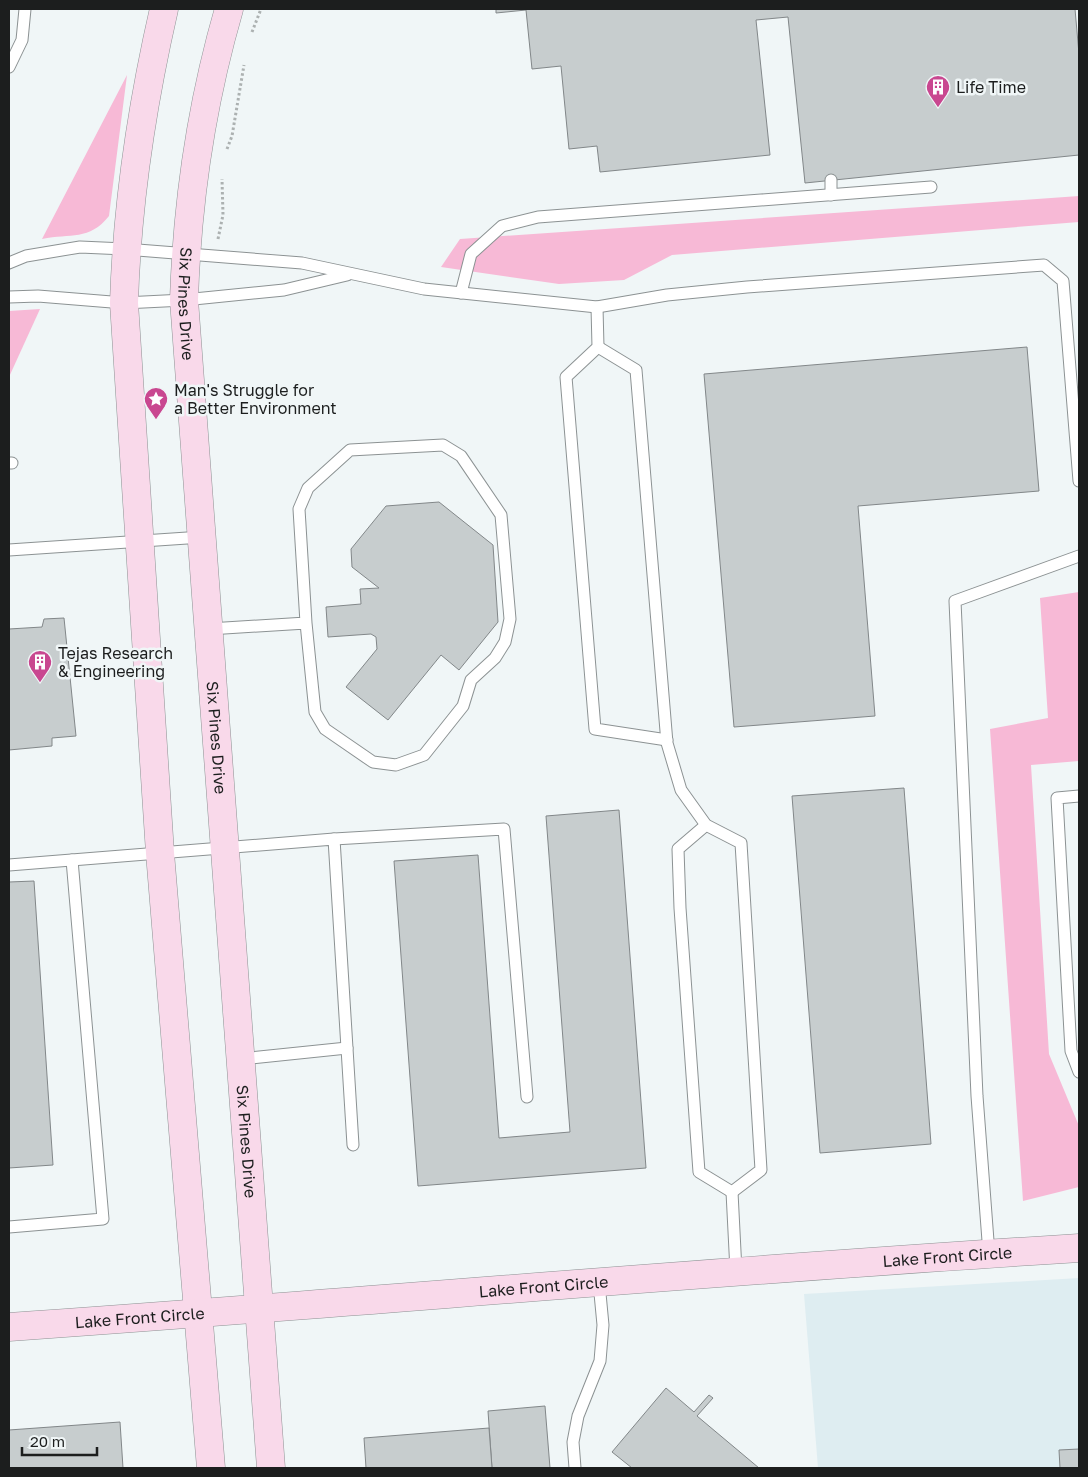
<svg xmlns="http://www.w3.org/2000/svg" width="1088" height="1477" viewBox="0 0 1088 1477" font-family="'Golos Text',sans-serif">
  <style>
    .built { fill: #deedf1 }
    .green { fill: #f7b9d6 }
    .building { fill: #c7cdce; stroke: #828789 }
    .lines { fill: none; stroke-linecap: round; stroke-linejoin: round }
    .lane-casing { stroke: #8c9293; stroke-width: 13 }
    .secondary-casing { stroke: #8c9293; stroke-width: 29 }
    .path { stroke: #acb1b1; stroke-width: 3; stroke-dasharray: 2.5 2.5; stroke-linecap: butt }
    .lane { stroke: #fff; stroke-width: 11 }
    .secondary { stroke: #f9d9ea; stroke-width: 28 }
    .labels { text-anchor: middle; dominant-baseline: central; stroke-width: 5; stroke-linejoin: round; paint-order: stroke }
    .poi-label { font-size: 16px; fill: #1c1e1e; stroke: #f0f6f7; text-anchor: start }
    .street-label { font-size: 16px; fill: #1c1e1e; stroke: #f0f6f7 }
  </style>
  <rect width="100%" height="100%" fill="#f0f6f7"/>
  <path class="built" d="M1079,1278V1468H818L804,1294Z"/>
  <g class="green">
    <path d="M127,75L109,216C89,241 71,233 42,239Z"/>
    <path d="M1079,196V222L672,255L624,280L559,284L441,267L460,239Z"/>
    <path d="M40,309L9,377V311Z"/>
    <path d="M1079,592V761L1031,765L1049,1054L1079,1126V1187L1023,1201L990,729L1048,718L1040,598Z"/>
  </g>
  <g class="building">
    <path d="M496,9H1075L1079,54V155L805,183L788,17L756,20L770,155L600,172L597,146L569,149L561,66L532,69L526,10L496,13Z"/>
    <path d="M1027,347L1039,491L858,506L875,716L734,727L704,374Z"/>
    <path d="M439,502L493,545L498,622L459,670L441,655L388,720L346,687L377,649L376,637L371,634L328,637L326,607L361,604L360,589L379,588L352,567L351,549L386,506Z"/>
    <path d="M64,618L76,736L52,738V746L9,750V629L42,627L44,619Z"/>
    <path d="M904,788L931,1144L820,1153L792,796Z"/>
    <path d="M619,810L646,1168L418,1186L394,861L478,855L499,1138L570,1132L546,816Z"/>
    <path d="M34,881L53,1165L9,1168V882Z"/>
    <path d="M666,1388L694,1412L709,1395L713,1398L697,1416L759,1468H632L612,1452Z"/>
    <path d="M545,1406L550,1468H492L488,1411Z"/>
    <path d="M120,1422L123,1468H9V1430Z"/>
    <path d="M489,1428L492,1468H366L364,1438Z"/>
    <path d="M1079,1449V1468H1060L1059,1450Z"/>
  </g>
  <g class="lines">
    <g class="lane-casing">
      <g id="lane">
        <path d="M9,67L22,40L25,9"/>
        <path d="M831,195V180"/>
        <path d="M9,263L26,256L80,247L125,249L302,263L424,289L597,307L667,295L747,287L1044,265L1063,281L1079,481"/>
        <path d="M461,293L471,254L502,226L538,217L931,187"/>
        <path d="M9,297L38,296L124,303L184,300L284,290L347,275"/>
        <path d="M597,307L598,347L566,377L595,729L667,740"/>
        <path d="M598,347L636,370L667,743L681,790L706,825L741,843L761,1170L732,1192"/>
        <path d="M9,463H12"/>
        <path d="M9,550L202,537"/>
        <path d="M209,629L306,623L315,712L325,729L373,762L396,765L424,755L463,706L471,680L495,658L505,642L510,619L501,515L461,456L443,445L350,450L308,488L299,509L306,623"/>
        <path d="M1079,796L1057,798L1071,1051L1079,1072"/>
        <path d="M706,825L678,849L680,908L699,1172L732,1192"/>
        <path d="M334,839L504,829L527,1097"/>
        <path d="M9,865L334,839L353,1145"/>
        <path d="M241,1059L347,1048"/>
        <path d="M732,1192L736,1271"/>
        <path d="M9,1227L103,1219L72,860"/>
        <path d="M989,1254L977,1096L955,601L1079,556"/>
        <path d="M575,1468L573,1442L578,1416L600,1361L603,1325L599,1283"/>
      </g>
    </g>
    <g class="secondary-casing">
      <g id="secondary">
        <path d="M164,9C142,105 127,203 124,303L160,853L211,1468"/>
        <path id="s1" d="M229,9C202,102 187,203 184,300L271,1468"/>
        <path id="s2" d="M9,1327C366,1302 722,1270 1079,1248"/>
      </g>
    </g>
    <g class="path">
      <path d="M252,32L261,9"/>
      <path d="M227,149L232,136L244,65"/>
      <path d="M218,239L223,215L222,179"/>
    </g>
    <use href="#lane" class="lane"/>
    <use href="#secondary" class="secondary"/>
  </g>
  <defs>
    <g id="building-pin" transform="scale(1.25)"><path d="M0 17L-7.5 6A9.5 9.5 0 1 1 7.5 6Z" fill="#c94790" stroke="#f0f6f7"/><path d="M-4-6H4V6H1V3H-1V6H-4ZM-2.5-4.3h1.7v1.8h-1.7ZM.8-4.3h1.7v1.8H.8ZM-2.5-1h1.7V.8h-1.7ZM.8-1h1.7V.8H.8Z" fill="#fff"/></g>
    <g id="sight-pin" transform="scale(1.25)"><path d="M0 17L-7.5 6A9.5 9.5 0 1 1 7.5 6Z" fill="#c94790" stroke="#f0f6f7"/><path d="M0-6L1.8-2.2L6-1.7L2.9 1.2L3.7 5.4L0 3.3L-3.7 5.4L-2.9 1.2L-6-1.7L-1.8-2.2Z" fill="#fff"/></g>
  </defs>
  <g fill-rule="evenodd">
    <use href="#building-pin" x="938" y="87"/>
    <use href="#sight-pin" x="156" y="399"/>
    <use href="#building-pin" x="40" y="662"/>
  </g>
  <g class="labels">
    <g class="poi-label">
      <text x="956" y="87">Life Time</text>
      <text x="174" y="390">Man's Struggle for<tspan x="174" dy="18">a Better Environment</tspan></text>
      <text x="58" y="653">Tejas Research<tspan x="58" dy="18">&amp; Engineering</tspan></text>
    </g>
    <g class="street-label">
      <text stroke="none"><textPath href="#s1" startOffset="299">Six Pines Drive</textPath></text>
      <text stroke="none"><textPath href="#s1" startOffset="734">Six Pines Drive</textPath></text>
      <text stroke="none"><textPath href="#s1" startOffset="1139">Six Pines Drive</textPath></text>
      <text stroke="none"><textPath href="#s2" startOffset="941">Lake Front Circle</textPath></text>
      <text stroke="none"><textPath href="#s2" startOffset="536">Lake Front Circle</textPath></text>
      <text stroke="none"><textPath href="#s2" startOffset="131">Lake Front Circle</textPath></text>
    </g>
  </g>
  <rect width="1088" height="1477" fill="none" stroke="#1c1e1e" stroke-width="20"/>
  <path d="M22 1447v8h75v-8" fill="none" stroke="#1c1e1e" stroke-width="2.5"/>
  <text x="30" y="1447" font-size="15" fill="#1c1e1e" stroke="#f0f6f7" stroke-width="4" paint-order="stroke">20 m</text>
</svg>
